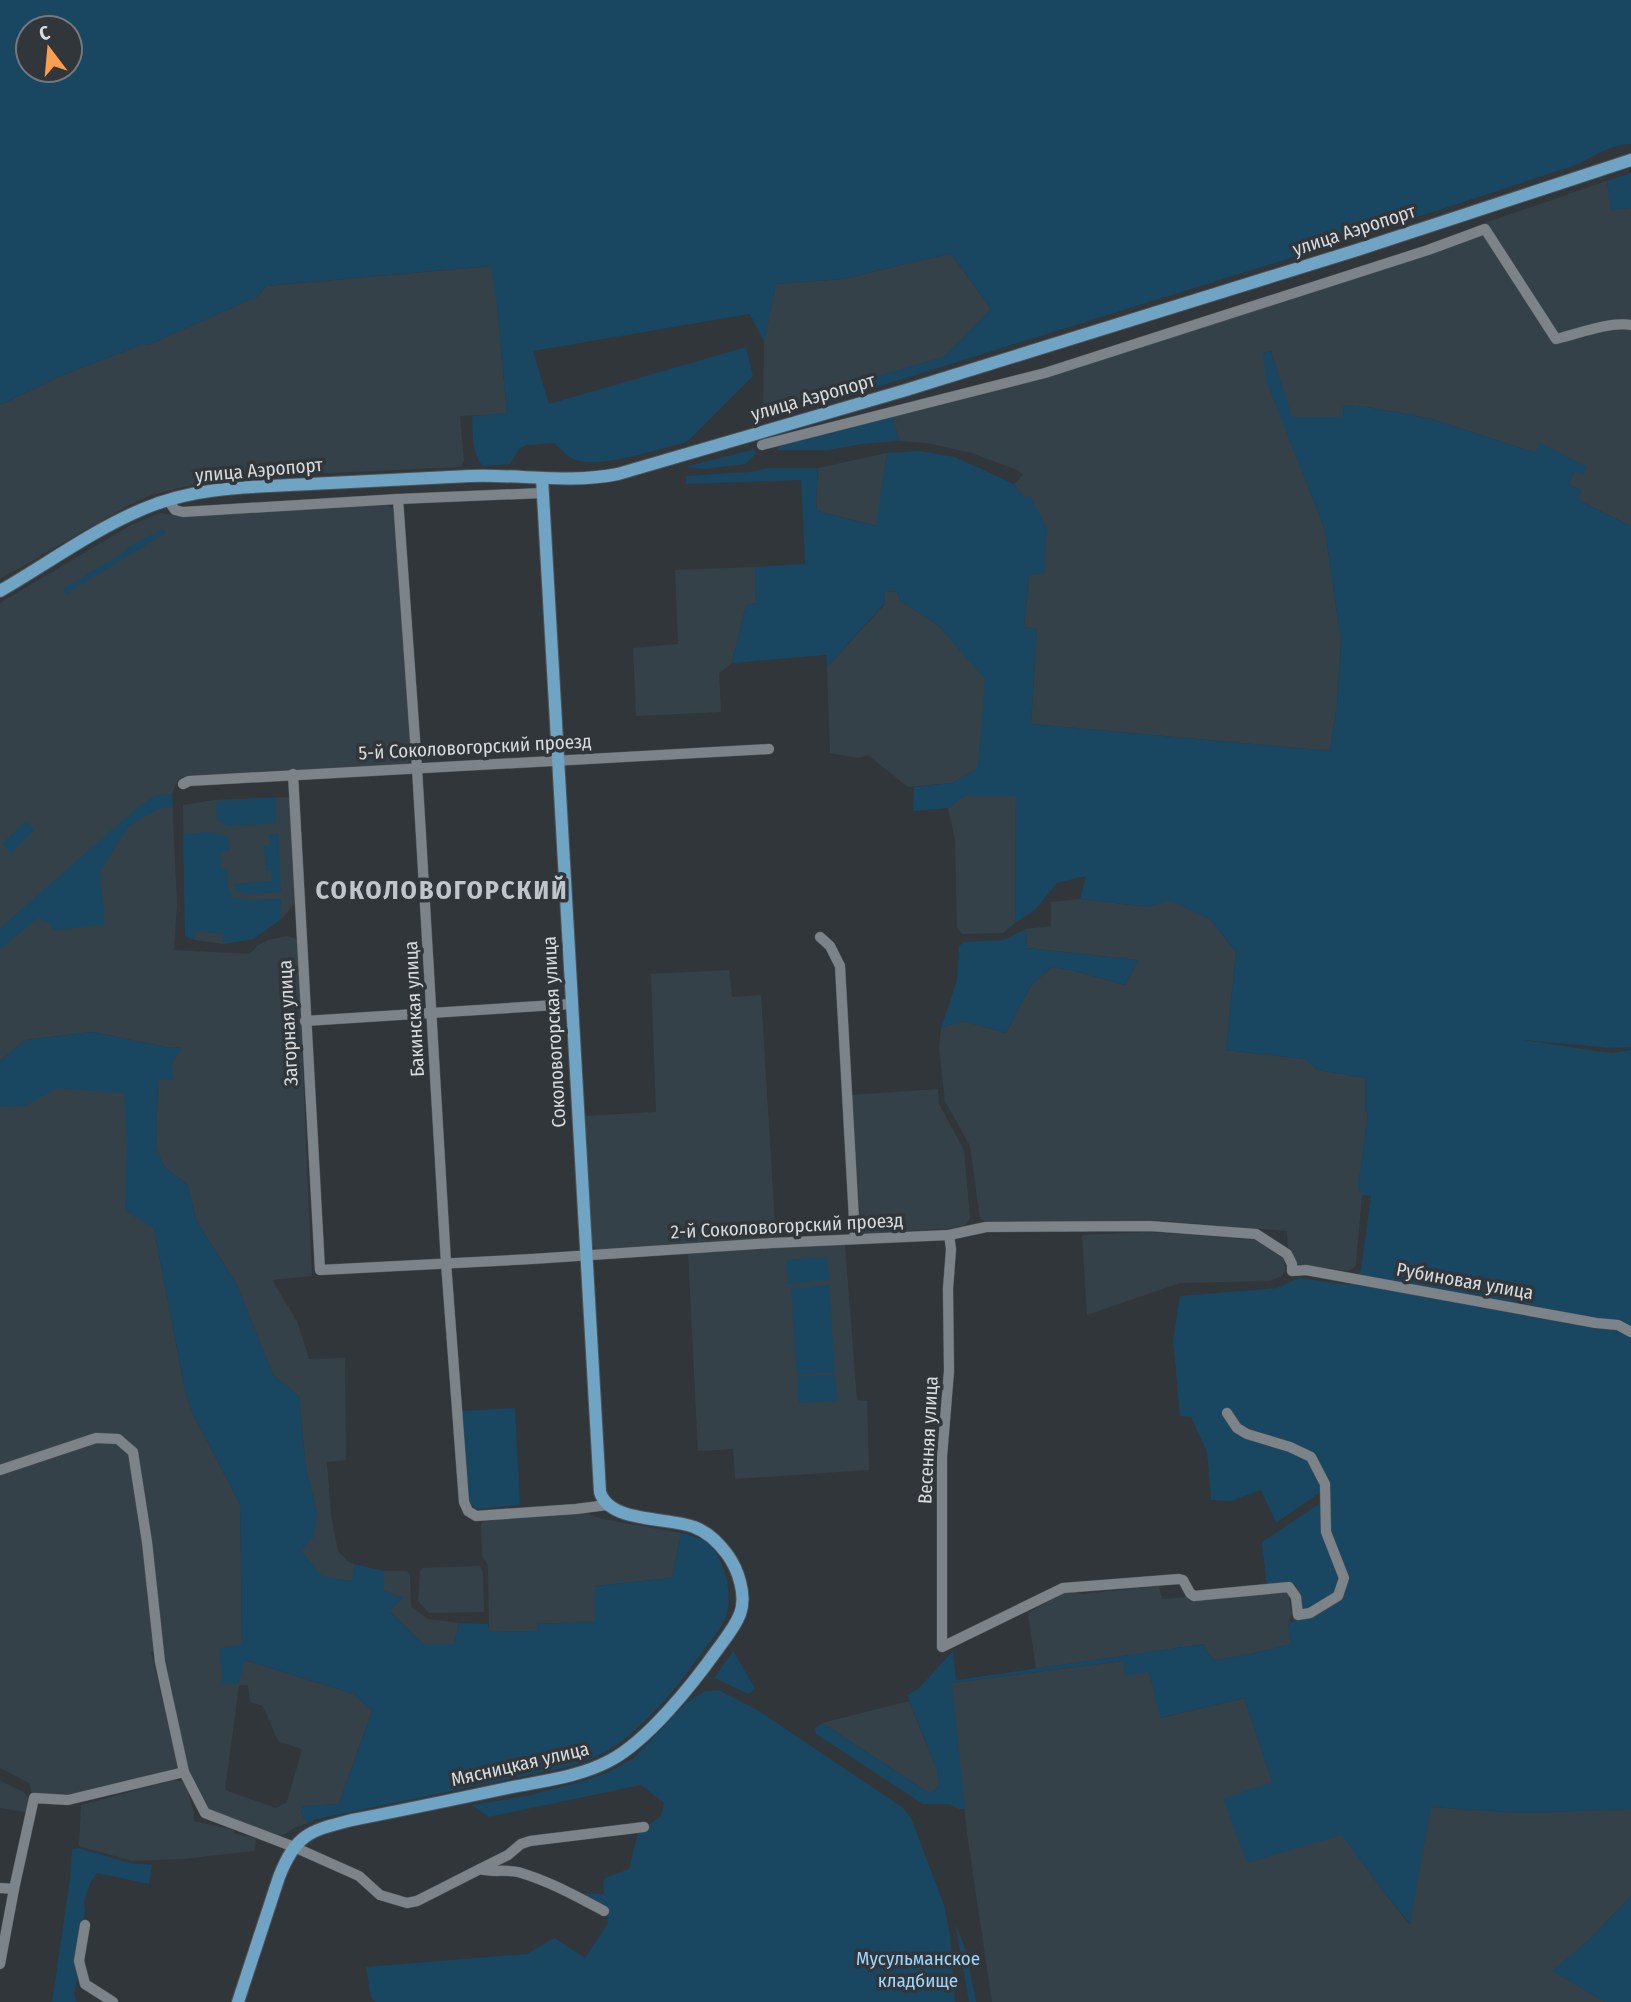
<svg xmlns="http://www.w3.org/2000/svg" width="1631" height="2002" viewBox="0 0 1631 2002" font-family="'Fira Sans Condensed',sans-serif">
  <style>
    .built { fill: #354149; fill-rule: evenodd }
    .green { fill: #194661; fill-rule: evenodd }
    .lines { fill: none; stroke-linecap: round; stroke-linejoin: round }
    .minor-casing { stroke: #4e5357; stroke-width: 11 }
    .major-casing { stroke: #4e5357; stroke-width: 14 }
    .minor { stroke: #7d8489; stroke-width: 10 }
    .major { stroke: #70a4c4; stroke-width: 12 }
    .labels { text-anchor: middle; dominant-baseline: central; stroke-width: 7; stroke-linejoin: round; paint-order: stroke }
    .street-label { font-size: 19px; fill: #d8dcde; stroke: #31363a }
    .park-label { font-size: 19px; fill: #9dd7ff; stroke: #31363a }
    .district-label { font-size: 26px; font-weight: bold; letter-spacing: 2px; fill: #bfc6cb; stroke: #31363a }
  </style>
  <rect width="100%" height="100%" fill="#31363a"/>
  <g class="built">
    <path d="M1607,181L1611,209L1631,208V526L1578,500L1581,490L1568,484L1575,471L1540,443L1536,453L1432,419L1368,407L1344,405L1343,417H1291L1271,351L1263,353L1286,430L1325,530L1341,642L1337,704L1330,751L1031,724L1037,629L1024,627L1029,575H1044L1030,496L1025,499L1014,484L1023,475L1019,471L972,453L927,443L899,441L892,415L1290,296L1369,274L1479,225Z"/>
    <path d="M948,254L954,258L991,309L944,357L854,383V394L810,404L770,417L763,414L764,342L776,284L843,279Z"/>
    <path d="M492,266L497,305L507,414L460,416L464,461L461,467L264,476L212,480L187,486L152,495L131,504L0,579V405L56,378L140,345H148L258,296L266,286Z"/>
    <path d="M887,453L877,526L817,511L816,502L818,468Z"/>
    <path d="M384,503L396,511L411,755L409,761L405,765L181,777L177,781L172,794L177,905L174,950L250,954L257,946L268,940L288,936L297,939L312,1276L272,1280L297,1321L309,1359L345,1358L346,1460L327,1462L331,1515L338,1551L349,1562L354,1564L353,1581L322,1577L301,1551L317,1513L306,1469L299,1396L273,1375L237,1285L196,1220L188,1185L164,1167L156,1148L158,1078L171,1066L181,1047L171,1048L93,1032L25,1040L0,1061V603L131,525L160,513L180,516Z"/>
    <path d="M755,567L756,603L746,605L732,663L719,673L721,712L636,716L633,648L678,644L675,570Z"/>
    <path d="M897,591L900,601L938,625L986,679L978,768L952,783L908,787L868,755L859,758L830,753L827,667L885,604L884,592Z"/>
    <path d="M964,796H1016L1015,923L1003,933L962,934L957,928L955,840L948,808Z"/>
    <path d="M291,797L295,902L287,913L280,920L253,939L223,944L195,940L185,936L183,805L214,800Z"/>
    <path d="M1080,899L1149,907L1168,899L1210,919L1236,952L1226,1050L1306,1059L1318,1070L1366,1078L1365,1110L1368,1113L1358,1188L1362,1195L1356,1264L1354,1268L1348,1271L1297,1264L1288,1248L1287,1231L1151,1220L986,1222L980,1218L970,1146L945,1101L939,1049L941,1028L963,1021L1006,1033L1031,985L1052,967L1071,970L1125,985L1138,960L1027,948L1026,929L1051,926V902Z"/>
    <path d="M729,970L732,997L761,995L776,1240L598,1251L591,1244L585,1116L656,1112L651,974Z"/>
    <path d="M0,1075L131,1087L154,1229L186,1395L192,1412L240,1504L242,1645L244,1660L354,1694L372,1711L339,1804L303,1806L301,1813L308,1823L296,1827L283,1835L277,1836L206,1809L188,1770L163,1651L151,1652L178,1767L67,1798L32,1793L29,1783L0,1768ZM239,1685H248L250,1702L263,1706L278,1741L302,1749L287,1802L276,1808L225,1790Z"/>
    <path d="M938,1089L939,1104L964,1150L970,1218L966,1225L953,1228L861,1234L852,1095Z"/>
    <path d="M1149,1232L1255,1240L1278,1253L1284,1260L1285,1271L1282,1276L1270,1281L1180,1283L1087,1315L1082,1235Z"/>
    <path d="M845,1244L857,1400L867,1401L869,1470L735,1479L733,1449L698,1451L688,1253Z"/>
    <path d="M584,1512L602,1519L681,1533L672,1578L595,1586L596,1622L538,1624L537,1631L489,1632L488,1565L482,1555L481,1524L485,1521Z"/>
    <path d="M480,1566L483,1573L484,1612L429,1613L418,1601L420,1572L422,1568Z"/>
    <path d="M384,1571H407L410,1575L411,1607L428,1619L459,1623L454,1644H423L388,1610L403,1598L384,1591Z"/>
    <path d="M1159,1586L1162,1599L1262,1591L1288,1592L1292,1614L1288,1623L1291,1644L1251,1654L1215,1660L1208,1654L1204,1644L1036,1669L1028,1613L1070,1590L1082,1594Z"/>
    <path d="M1123,1661L1149,1672L1161,1718L1244,1698L1272,1782L1342,1834L1380,1887L1409,1924L1430,1807L1525,1813L1631,1809V1896L1590,1939L1553,1971L1605,2002H992L967,1833L951,1683Z"/>
    <path d="M909,1701L937,1770L939,1784L935,1791L929,1793L822,1723Z"/>
    <path d="M175,1780L185,1782L194,1813V1821L234,1830V1833L256,1838L254,1851L182,1859L132,1861L79,1846L81,1805Z"/>
    <path d="M0,1781L24,1792L28,1798L26,1812L0,1808Z"/>
  </g>
  <g class="green">
    <path d="M0,0H1631V144C1613,144 1594,155 1579,164L1326,247L854,394L853,383L944,357L991,309L954,258L948,254L843,279L776,284L764,342L750,314L533,351L549,404L746,347L753,376L689,440L683,443C658,449 599,469 576,460C567,457 561,449 554,443L527,445L520,448L510,464L483,466C471,453 473,434 472,416L507,414L497,305L491,266L266,286L258,296L148,345H140L56,378L0,405ZM28,28H70V70H28Z"/>
    <path d="M1631,173V208L1611,210L1607,181Z"/>
    <path d="M1271,351L1292,417H1343L1344,405L1368,407L1432,419L1536,453L1539,442L1587,467L1583,475L1575,471L1568,484L1581,490L1578,500L1631,526V1047L1611,1048L1523,1040L1611,1053L1631,1050V1809L1525,1813L1431,1807L1410,1924L1380,1887L1342,1835L1247,1863L1223,1799L1272,1782L1244,1698L1160,1718L1149,1672L1125,1676L1123,1661L952,1683L965,1809H959L949,1804H923L816,1734L815,1728L822,1723L929,1793L935,1791L939,1784L937,1770L907,1695L918,1689L953,1651L956,1680L1204,1644L1208,1654L1215,1660L1251,1654L1290,1644L1288,1623L1311,1616L1345,1585L1329,1532L1330,1492L1322,1491L1276,1523L1261,1490L1231,1501L1211,1500L1207,1452L1191,1417L1180,1416L1173,1341L1180,1296L1277,1288L1299,1278L1351,1285L1361,1269L1371,1196L1362,1195L1358,1188L1368,1113L1365,1110L1366,1078L1318,1070L1305,1059L1226,1050L1236,952L1210,919L1168,900L1149,907L1080,899L1086,876L1057,883L1035,910L1015,923L1016,796H964L948,808L913,811L914,787L952,783L978,768L985,679L938,625L900,601L897,591L884,592L885,603L827,667L826,655L732,663L746,605L756,603L755,567L805,564L801,480L686,484V476L748,472L769,468H818L816,502L817,511L876,526L887,453L920,451L955,457L1014,484L1025,498L1030,496L1047,528L1044,575H1029L1024,627L1037,629L1031,724L1330,751L1337,704L1341,642L1325,530L1267,383L1263,353Z"/>
    <path d="M892,415L899,441L862,444L828,450H778L775,445Z"/>
    <path d="M755,449L756,454L745,464L705,469L685,467Z"/>
    <path d="M162,529L167,532L66,594L63,589L126,551L125,549Z"/>
    <path d="M172,794L173,806L158,809L129,826L100,871L105,925L53,930L50,924L38,918L0,949V928L138,807L156,795Z"/>
    <path d="M276,798V823L228,826L217,820L216,801Z"/>
    <path d="M26,821L34,830L11,853L2,844Z"/>
    <path d="M210,832L228,836L229,851H221L222,870L228,869V887L232,897L250,900L281,899L280,920L253,939L223,944V934L196,931L195,940L185,936L183,834Z"/>
    <path d="M278,833L281,892L249,894L236,891L234,884L272,881L271,871H266L264,846H270L269,834Z"/>
    <path d="M1026,929L1027,948L1138,960L1125,985L1071,970L1052,967L1031,985L1006,1033L963,1021L941,1028L957,980L959,946L964,942L1004,940Z"/>
    <path d="M93,1032L171,1048L182,1047L171,1066L174,1080L158,1079L156,1148L164,1167L188,1185L196,1220L237,1285L273,1375L299,1396L306,1469L317,1513L314,1536L301,1551L322,1576L352,1581L354,1564L384,1571V1591L403,1598L389,1611L423,1644H454L459,1623L488,1624L490,1632L537,1631V1624L595,1622V1586L672,1578L681,1533C689,1535 699,1537 706,1542C724,1556 734,1594 726,1616C722,1627 713,1638 706,1647C679,1685 647,1726 607,1751C595,1759 581,1763 568,1767L350,1812L316,1819L308,1823L301,1813L303,1806L339,1804L372,1711L354,1694L245,1660L238,1684H223L219,1649L242,1645L240,1504L192,1412L186,1395L154,1229L125,1211L127,1148L124,1093L57,1088L25,1106L0,1107V1061L25,1040Z"/>
    <path d="M827,1257L829,1280L788,1284L786,1260Z"/>
    <path d="M829,1285L835,1372L797,1375L791,1288Z"/>
    <path d="M835,1374L837,1401L799,1403L797,1377Z"/>
    <path d="M515,1408L520,1505L475,1509L468,1500L462,1411Z"/>
    <path d="M1322,1502L1340,1577L1334,1595L1305,1611L1301,1609L1296,1585L1267,1587L1262,1542Z"/>
    <path d="M733,1651L755,1688L749,1694L714,1678Z"/>
    <path d="M719,1690L759,1711L903,1808L911,1818L944,1905L950,1935L955,2002H375L371,1997L366,1967L527,1954L554,1938L585,1958L608,1923L606,1905L581,1893L604,1894L603,1881L605,1878L629,1869L638,1833L661,1816L664,1803L641,1785L489,1817L472,1805L526,1796L577,1783L609,1772L634,1758L686,1703L705,1691Z"/>
    <path d="M78,1848L130,1863L152,1865L149,1884L97,1873L90,1883L84,1901L85,1913L76,1967L77,1980L74,1994L76,2002H52L70,1879L72,1849Z"/>
    <path d="M1631,1896V2002H1605L1552,1971L1590,1939Z"/>
    <path d="M955,1922L966,1951L976,2002H969Z"/>
  </g>
  <g class="lines">
    <g class="minor-casing">
      <g id="minor">
        <path d="M762,445L1045,373L1428,250L1485,229L1556,339C1577,334 1611,321 1631,325"/>
        <path d="M398,499L417,768L446,1263L464,1502L468,1511L476,1516L576,1509L607,1505"/>
        <path d="M168,500L175,510L183,512L398,499L543,493"/>
        <path d="M293,774L320,1270L532,1259L773,1243L949,1235L986,1227L1150,1226L1256,1234L1287,1254L1292,1264V1271L1306,1270L1596,1323L1618,1325L1631,1332"/>
        <path d="M183,784L189,781L769,749"/>
        <path d="M820,937L830,946L840,966L855,1238"/>
        <path d="M305,1021L571,1004"/>
        <path d="M949,1235L951,1249L948,1289L949,1371L942,1457V1647L1063,1588L1179,1579L1183,1580L1190,1593L1194,1596L1289,1587L1296,1597L1298,1615L1310,1613L1338,1596L1344,1578L1326,1532L1325,1484L1311,1457L1290,1447L1247,1434L1237,1428L1227,1413"/>
        <path d="M0,1470L96,1438L118,1439L133,1452L147,1542L160,1662L184,1772L205,1813L294,1847L359,1876L380,1895L407,1903L417,1901L480,1869C492,1873 506,1869 518,1872C549,1881 576,1896 604,1911"/>
        <path d="M480,1869L508,1855L521,1844L530,1841L644,1827"/>
        <path d="M0,1888L14,1889"/>
        <path d="M85,1925L79,1961L85,1984L113,2002"/>
        <path d="M0,1964L14,1889L34,1798L68,1800L184,1772"/>
      </g>
    </g>
    <g class="major-casing">
      <g id="major">
        <path d="M0,591C47,564 93,530 143,509C196,486 254,487 310,484C363,481 417,479 470,476C520,474 568,484 618,474L906,390L1357,250L1631,160"/>
        <path d="M238,2002L279,1877C296,1834 309,1831 352,1820C404,1810 456,1799 508,1788C542,1781 580,1777 611,1760C648,1740 692,1685 717,1650C725,1639 735,1627 740,1614C747,1595 738,1569 727,1554C718,1542 708,1532 694,1527C668,1517 609,1523 600,1492L542,478"/>
      </g>
    </g>
    <use href="#minor" class="minor"/>
    <use href="#major" class="major"/>
  </g>
  <g class="labels">
    <g class="street-label">
      <text transform="translate(1354 230) rotate(-18)">улица Аэропорт</text>
      <text transform="translate(813 397) rotate(-16)">улица Аэропорт</text>
      <text transform="translate(259 470) rotate(-5)">улица Аэропорт</text>
      <text transform="translate(475 747) rotate(-3)">5-й Соколовогорский проезд</text>
      <text transform="translate(414 1009) rotate(-93)">Бакинская улица</text>
      <text transform="translate(288 1023) rotate(-93)">Загорная улица</text>
      <text transform="translate(554 1032) rotate(-93)">Соколовогорская улица</text>
      <text transform="translate(787 1226) rotate(-3)">2-й Соколовогорский проезд</text>
      <text transform="translate(1465 1281) rotate(10)">Рубиновая улица</text>
      <text transform="translate(928 1440) rotate(-87)">Весенняя улица</text>
      <text transform="translate(520 1764) rotate(-13)">Мясницкая улица</text>
    </g>
    <g class="park-label">
      <text x="918" y="1958">Мусульманское<tspan x="918" dy="22">кладбище</tspan></text>
    </g>
    <g class="district-label">
      <text x="442" y="890">СОКОЛОВОГОРСКИЙ</text>
    </g>
  </g>
  <g transform="translate(49 49) rotate(344)"><circle r="33" fill="#31363a" stroke="#74787c" stroke-width="2"/>
  <path d="M0-5L12 26L0 18L-12 26Z" fill="#fb9e50"/>
  <text y="-10" font-size="19" font-weight="bold" text-anchor="middle" fill="#d8dcde">С</text>
  </g>
</svg>
